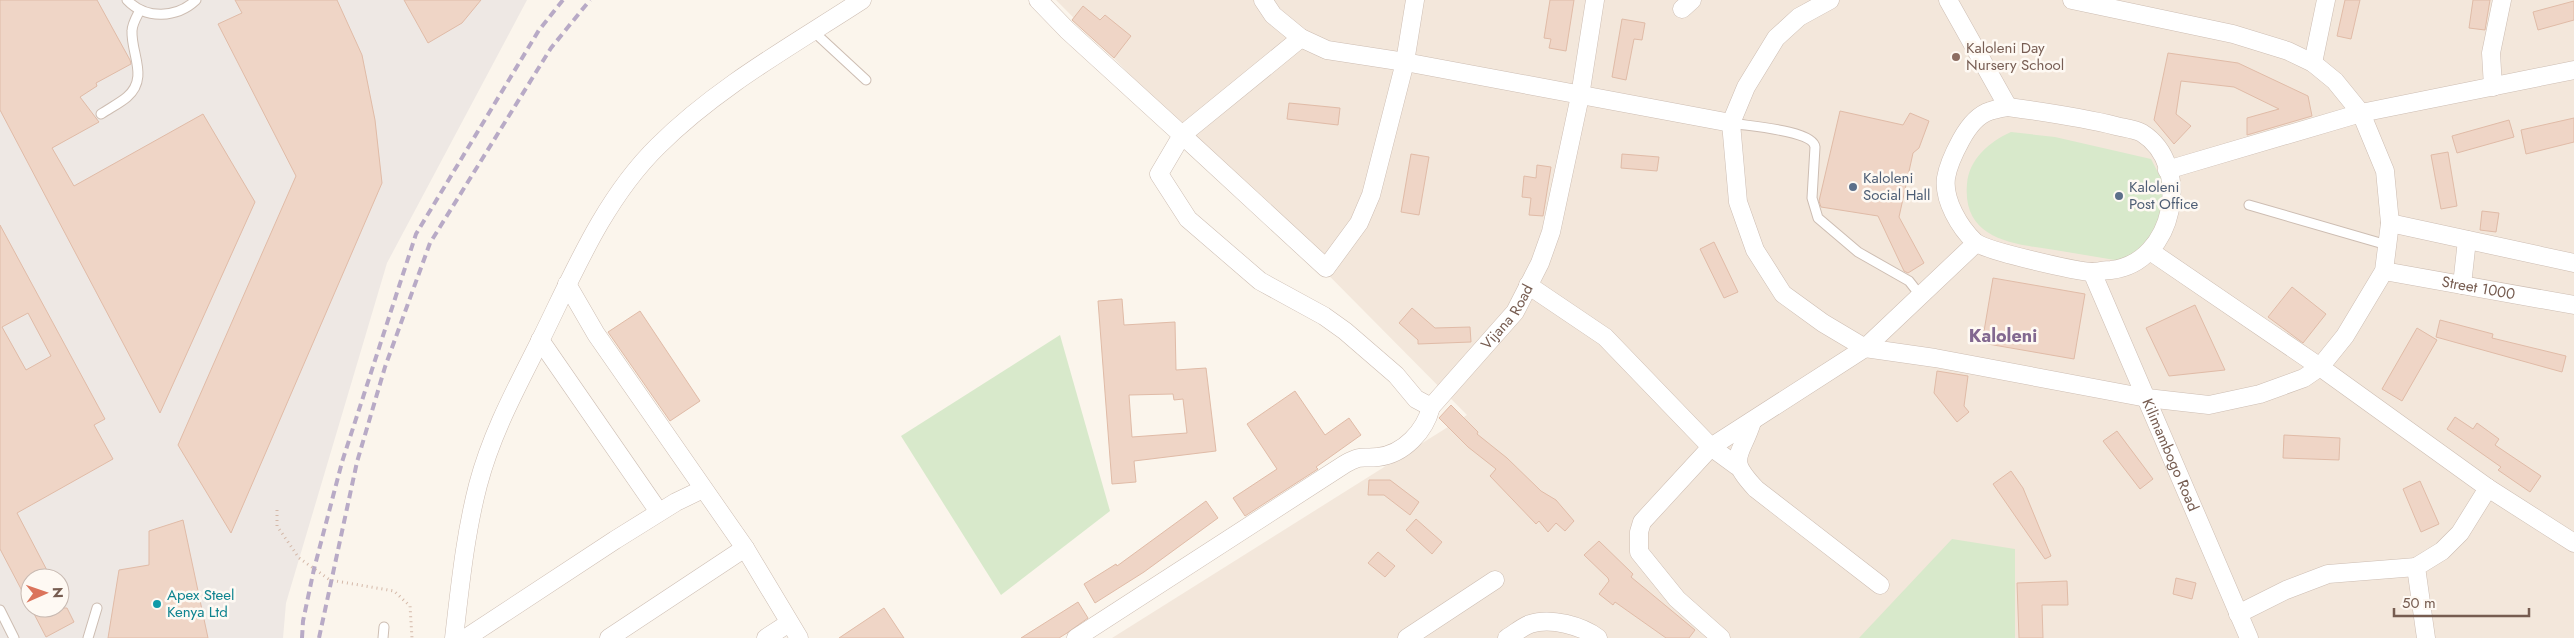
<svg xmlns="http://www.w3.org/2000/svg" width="2574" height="638" viewBox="0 0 2574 638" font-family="Jost,sans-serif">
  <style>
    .residential { fill: #f3e7db }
    .industrial { fill: #eee8e4; fill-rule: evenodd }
    .green { fill: #d8e9cb }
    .building { fill: #efd5c6; stroke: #e0bba7; fill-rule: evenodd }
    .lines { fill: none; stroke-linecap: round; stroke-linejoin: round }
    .service-casing { stroke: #cdbdb2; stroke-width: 11 }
    .minor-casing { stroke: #cdbdb2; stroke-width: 19 }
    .path { stroke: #d4b8a8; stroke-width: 3; stroke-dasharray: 1 4; stroke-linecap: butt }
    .service { stroke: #fff; stroke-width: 9 }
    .minor { stroke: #fff; stroke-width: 18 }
    .rail { stroke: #b8aac6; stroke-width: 4; stroke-dasharray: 8 5; stroke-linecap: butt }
    .education-dot { fill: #8d6e63; stroke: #fef9f3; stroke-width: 2 }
    .service-dot { fill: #5c6f8a; stroke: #fef9f3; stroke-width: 2 }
    .culture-dot { fill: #0f9aa8; stroke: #fef9f3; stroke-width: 2 }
    .labels { text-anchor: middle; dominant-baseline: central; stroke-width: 5; stroke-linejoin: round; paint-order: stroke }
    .education-label { font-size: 15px; fill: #785e54; stroke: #fef9f3; text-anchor: start }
    .service-label { font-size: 15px; fill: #4e5e75; stroke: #fef9f3; text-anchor: start }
    .street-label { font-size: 15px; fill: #765c50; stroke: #fef9f3 }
    .culture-label { font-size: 15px; fill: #0d838f; stroke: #fef9f3; text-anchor: start }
    .quarter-label { font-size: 18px; font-weight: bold; fill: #826890; stroke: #fef9f3 }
  </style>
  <rect width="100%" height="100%" fill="#fbf5ec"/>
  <path class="residential" d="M1056,0H2574V638H1112L1467,415Z"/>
  <path class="industrial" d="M0,0H527L387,263L286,603L283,638H0ZM30,578H60V608H30Z"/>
  <g class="green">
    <path d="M2011,132L2055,137L2151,159L2164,184L2168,214L2145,248L2127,262C2103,258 2079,254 2055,250C2014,244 1962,240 1967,184C1969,159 1989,142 2011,132Z"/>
    <path d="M1060,335L1110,511L1001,595L901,436Z"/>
    <path d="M1952,539L2015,549V638H1859Z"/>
  </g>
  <g class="building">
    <path d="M0,0H97L130,60L131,64L96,83L97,86L80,97L99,122L52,148L74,186L203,114L255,202L160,413L0,110Z"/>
    <path d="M235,0H337L362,55L375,120L382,183L231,533L178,445L296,176L218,24L242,13Z"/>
    <path d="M404,0H481L462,23L428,43Z"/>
    <path d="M1550,0H1574L1566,51L1549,48L1551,39L1544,38Z"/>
    <path d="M2345,0H2360L2351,39L2337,36Z"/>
    <path d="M2473,0H2490L2485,30L2469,28Z"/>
    <path d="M2574,1V20L2538,30L2533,12Z"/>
    <path d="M1083,6L1100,20L1105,15L1131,36L1114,58L1072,20Z"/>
    <path d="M1622,19L1645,23L1642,40L1634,39L1626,80L1612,77Z"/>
    <path d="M2168,53L2238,63L2308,96L2312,116L2247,135V118L2279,109L2234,87L2181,81L2176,114L2191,126L2174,144L2154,120Z"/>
    <path d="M1289,103L1340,108L1338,125L1287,119Z"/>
    <path d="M1840,111L1903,125L1910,113L1929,121L1919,148L1913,153L1899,217L1924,263L1908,273L1904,271L1878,216L1821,207L1819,201Z"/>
    <path d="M2574,118V142L2526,154L2521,130Z"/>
    <path d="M2509,120L2514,137L2457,153L2452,136Z"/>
    <path d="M2448,152L2457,206L2441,209L2431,155Z"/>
    <path d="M1411,154L1429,157L1419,215L1401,212Z"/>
    <path d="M1622,154L1659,157L1657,171L1621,168Z"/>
    <path d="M1537,165L1551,167L1543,216L1529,215L1531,198L1522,197L1524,176L1536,178Z"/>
    <path d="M2482,211L2499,213L2496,232L2480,230Z"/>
    <path d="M0,225L105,419L94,425L113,459L17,513L51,578H30V606L0,549ZM28,313L51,356L26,370L2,327Z"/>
    <path d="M1714,242L1738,292L1724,298L1700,249Z"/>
    <path d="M1993,278L2085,294L2074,359L1982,343Z"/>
    <path d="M2292,287L2326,314L2303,343L2268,317Z"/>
    <path d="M1122,299L1124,325L1175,322L1176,370L1206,368L1216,451L1134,461L1136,482L1112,484L1098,301ZM1173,394L1174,400L1183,399L1187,433L1132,437L1129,395Z"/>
    <path d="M2195,305L2225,370L2169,376L2146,328Z"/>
    <path d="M1412,308L1435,328L1470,327L1471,342L1418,344V340L1399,323Z"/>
    <path d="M640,311L700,401L670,421L608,332Z"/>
    <path d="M2440,320L2493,334L2492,338L2566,356L2562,372L2436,337Z"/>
    <path d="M2417,328L2437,340L2402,401L2382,389Z"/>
    <path d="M1937,371L1968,376L1964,406L1969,412L1957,422L1934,393Z"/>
    <path d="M1295,391L1325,435L1349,418L1361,435L1316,467L1318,469L1245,516L1233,498L1277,469L1247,424Z"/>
    <path d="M1451,405L1478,432L1477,434L1507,458L1541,491L1556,500L1574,521L1565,531L1556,523L1548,532L1539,521L1536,524L1490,476L1496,469L1468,447L1439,418Z"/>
    <path d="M2455,417L2473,429L2477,423L2499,439L2495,445L2541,476L2530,492L2498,470L2501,467L2447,429Z"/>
    <path d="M2117,431L2153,479L2140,489L2103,441Z"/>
    <path d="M2284,435L2340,438L2339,460L2283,458Z"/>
    <path d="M2011,471L2023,488L2051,556L2045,559L1993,484Z"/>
    <path d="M1369,480H1390L1419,502L1410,515L1384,495H1368Z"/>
    <path d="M2420,481L2439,524L2421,532L2403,489Z"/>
    <path d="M1206,501L1218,518L1144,572L1095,603L1084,584L1116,564L1117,566Z"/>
    <path d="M1416,519L1442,542L1432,554L1406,530Z"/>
    <path d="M183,520L208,638H108L119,570L149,565V531Z"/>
    <path d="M1599,541L1633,574L1631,577L1695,630L1689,638H1666L1615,602L1613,605L1599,594L1609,581L1608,578L1584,555Z"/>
    <path d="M1378,552L1395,566L1385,577L1368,563Z"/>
    <path d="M2176,578L2196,583L2192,599L2173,594Z"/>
    <path d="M2067,581L2068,605H2042L2043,638H2019L2017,583Z"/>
    <path d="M1078,602L1088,618L1067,633L1059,638H1021Z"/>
    <path d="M31,608H67L74,622L46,637Z"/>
    <path d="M884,608L904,638H839Z"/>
  </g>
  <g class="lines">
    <g class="service-casing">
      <g id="service">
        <path d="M127,0C146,20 177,18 196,0"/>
        <path d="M813,31L866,80"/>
        <path d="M101,114C110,108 120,103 127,97C149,78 131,54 132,31C132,24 137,16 140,10"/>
        <path d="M1731,123C1746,126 1813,130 1815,147L1812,198L1818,218L1858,252L1909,281L1920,295"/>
        <path d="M2249,205L2387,245"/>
        <path d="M0,610L14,638"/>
        <path d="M88,638L97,608"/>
        <path d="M383,638L384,627"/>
      </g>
    </g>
    <g class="minor-casing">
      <g id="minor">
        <path id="s1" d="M1038,0L1067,30L1182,135L1159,174L1188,219L1260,281L1324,316L1345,331L1396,375L1416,399L1431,407L1515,312L1540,263L1551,232L1580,96L1595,0"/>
        <path d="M1263,0L1273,15L1301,38L1327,50L1405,62L1731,123"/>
        <path d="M1830,0L1799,17L1776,38L1746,87L1731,123L1738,202L1755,250L1783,294L1823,323L1865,348L1935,358L2147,398L2209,405L2260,394L2304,378L2320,367L2345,336L2384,271L2390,223L2385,171L2361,113L2335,81L2313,63L2288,51L2233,34L2072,0"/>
        <path d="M1948,0L2008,107"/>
        <path d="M1682,9L1692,0"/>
        <path d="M1301,38L1182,135L1326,268L1359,223L1371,195L1405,62L1415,0"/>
        <path d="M2313,63L2326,0"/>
        <path d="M2493,87L2491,53L2502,0"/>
        <path d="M2008,107C2044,112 2081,117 2116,126C2124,128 2135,129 2142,133C2193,165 2175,263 2111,270C2105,270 2098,272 2092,272C2075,271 1986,251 1975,242C1960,228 1943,200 1946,178C1948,165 1955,151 1961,140C1967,129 1977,115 1990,111C1995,109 2002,108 2008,107Z"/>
        <path d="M2167,170L2361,113L2574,70"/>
        <path d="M2390,223L2574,263"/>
        <path d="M2150,251L2320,367L2488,488L2574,543"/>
        <path id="s2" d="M2384,271L2574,305"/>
        <path id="s3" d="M2092,272L2249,638"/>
        <path d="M567,284L596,334L745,548L799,638"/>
        <path d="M1528,285L1605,337L1711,447L1737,466"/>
        <path d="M2462,285L2467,240"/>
        <path d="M540,340L659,512"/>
        <path d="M1752,422C1740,459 1726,457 1756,489L1880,585"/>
        <path d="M2238,614L2286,590L2328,574L2416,567"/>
        <path d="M454,638C460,587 465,535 478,485C492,432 517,387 541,339C574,272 604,199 658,146C717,87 793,45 862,0"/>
        <path d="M466,638L615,540L676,502L703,489"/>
        <path d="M609,638L745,548"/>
        <path d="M766,638L789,623"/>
        <path d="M1076,638L1345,464C1363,454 1362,459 1378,457C1404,454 1425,431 1431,407"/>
        <path d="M1407,638L1495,580"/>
        <path d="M1507,638C1514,634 1522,627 1530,624C1551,617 1582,626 1598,638"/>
        <path d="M1721,638L1677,599L1639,552V532L1642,522L1711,447L1865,348L1976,243"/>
        <path d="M2426,638L2416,567L2442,551L2460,533L2488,488"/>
      </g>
    </g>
    <path class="path" d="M277,510V526L299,558L330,580L394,591L410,606L412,638"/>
    <use href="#service" class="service"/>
    <use href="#minor" class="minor"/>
    <g class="rail">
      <path d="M302,638L303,621L314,569L342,462L416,234L539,30L563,0"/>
      <path d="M319,638L357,462L385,367L430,243L551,48L590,0"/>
    </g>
  </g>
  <circle class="education-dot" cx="1956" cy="57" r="5"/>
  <g class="service-dot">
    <circle cx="1853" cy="187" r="5"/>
    <circle cx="2119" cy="196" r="5"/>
  </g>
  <circle class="culture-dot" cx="157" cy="604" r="5"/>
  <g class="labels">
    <g class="education-label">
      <text x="1966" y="48">Kaloleni Day<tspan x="1966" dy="17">Nursery School</tspan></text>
    </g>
    <g class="service-label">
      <text x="1863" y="178">Kaloleni<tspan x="1863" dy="17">Social Hall</tspan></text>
      <text x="2129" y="187">Kaloleni<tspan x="2129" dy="17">Post Office</tspan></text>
    </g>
    <g class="street-label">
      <text stroke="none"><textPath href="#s2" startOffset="96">Street 1000</textPath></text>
      <text stroke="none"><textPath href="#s1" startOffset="724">Vijana Road</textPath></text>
      <text stroke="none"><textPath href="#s3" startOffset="199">Kilimambogo Road</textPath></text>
    </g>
    <g class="culture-label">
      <text x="167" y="595">Apex Steel<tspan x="167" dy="17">Kenya Ltd</tspan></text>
    </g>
    <g class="quarter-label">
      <text x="2003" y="336">Kaloleni</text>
    </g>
  </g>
  <g transform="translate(45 593) rotate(88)"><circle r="24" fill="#fef9f3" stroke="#c8bab2"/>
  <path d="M0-4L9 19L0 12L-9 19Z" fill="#db745c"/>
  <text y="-8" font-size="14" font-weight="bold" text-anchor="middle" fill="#765c50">N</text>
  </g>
  <path d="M2394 608v8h135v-8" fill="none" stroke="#765c50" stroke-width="2.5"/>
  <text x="2402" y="608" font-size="15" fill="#765c50" stroke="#fef9f3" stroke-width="4" paint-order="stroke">50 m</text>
</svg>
